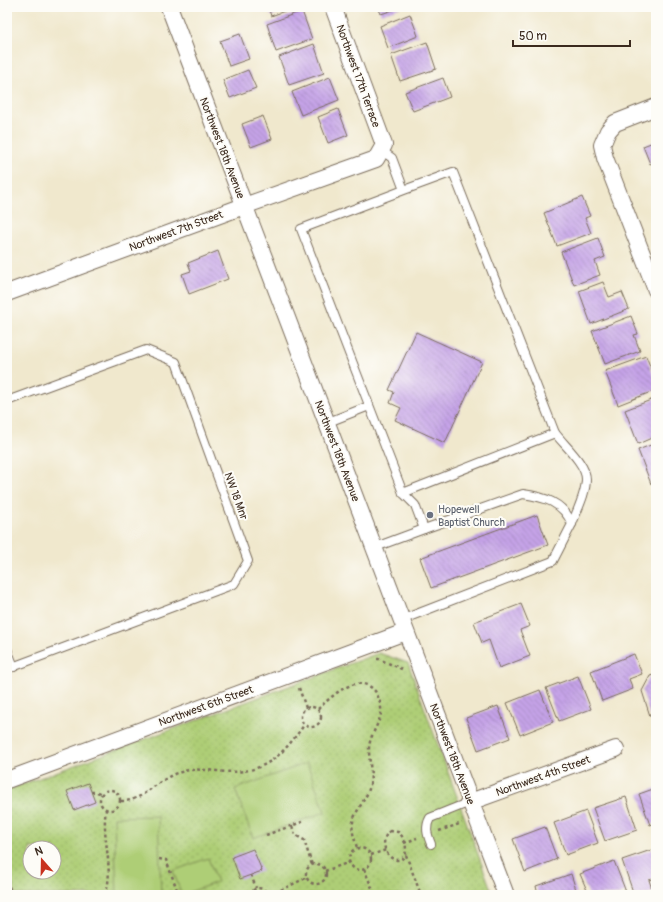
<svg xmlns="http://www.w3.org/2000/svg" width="663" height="902" viewBox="0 0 663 902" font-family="Pangolin,sans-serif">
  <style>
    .green { fill: url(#green-dots); stroke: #747c4a; fill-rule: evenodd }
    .pitch { fill: #aece76; stroke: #747c4a }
    .building { fill: url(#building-back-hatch) }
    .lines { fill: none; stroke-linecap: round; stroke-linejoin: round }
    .lane-casing { stroke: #7a6c5b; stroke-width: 10 }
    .street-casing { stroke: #7a6c5b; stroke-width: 18 }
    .path { stroke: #7a6c5b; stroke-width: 2.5; stroke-dasharray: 3 3; stroke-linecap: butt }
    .lane { stroke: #fff; stroke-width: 8 }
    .street { stroke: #fff; stroke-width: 16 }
    .worship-dot { fill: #6b7280; stroke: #fdfcf7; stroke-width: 1.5 }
    .labels { text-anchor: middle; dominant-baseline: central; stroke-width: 4; stroke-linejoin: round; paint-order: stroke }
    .street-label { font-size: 11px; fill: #3b2a1e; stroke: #fdfcf7 }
    .worship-label { font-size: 11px; fill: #5b616d; stroke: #fdfcf7; text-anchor: start }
  </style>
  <defs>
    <pattern id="green-dots" width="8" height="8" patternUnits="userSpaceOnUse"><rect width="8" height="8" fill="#aece76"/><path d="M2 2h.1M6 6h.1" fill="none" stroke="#97b166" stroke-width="1.8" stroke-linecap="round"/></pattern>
    <pattern id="building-back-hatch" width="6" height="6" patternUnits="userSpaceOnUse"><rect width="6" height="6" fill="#c5a3e7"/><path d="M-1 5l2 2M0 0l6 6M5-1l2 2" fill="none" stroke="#a185bb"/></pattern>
  </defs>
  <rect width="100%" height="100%" fill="#fdfcf7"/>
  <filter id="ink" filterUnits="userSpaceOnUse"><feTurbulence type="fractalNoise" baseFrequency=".025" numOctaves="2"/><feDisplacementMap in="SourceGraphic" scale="8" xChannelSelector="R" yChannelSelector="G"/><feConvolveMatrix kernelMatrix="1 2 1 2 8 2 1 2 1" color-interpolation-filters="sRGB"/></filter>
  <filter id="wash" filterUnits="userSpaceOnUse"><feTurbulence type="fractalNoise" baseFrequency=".012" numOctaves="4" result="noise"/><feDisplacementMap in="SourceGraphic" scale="16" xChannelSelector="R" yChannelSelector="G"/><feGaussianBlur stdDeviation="0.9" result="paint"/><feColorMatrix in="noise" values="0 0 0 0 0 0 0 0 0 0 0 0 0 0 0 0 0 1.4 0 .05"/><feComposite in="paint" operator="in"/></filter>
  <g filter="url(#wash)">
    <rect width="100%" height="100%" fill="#f0e8cd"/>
    <path class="green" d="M379,653L408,663L493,895H16L7,871V790ZM30,848H54V872H30Z"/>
    <g class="pitch">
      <path d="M307,763L325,812L253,838L235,789Z"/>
      <path d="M158,816L161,895H117L114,817Z"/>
      <path d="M208,858L217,882L182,895L173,871Z"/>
    </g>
    <g id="blocks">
      <g class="building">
        <path d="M268,7H296L271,16Z"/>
        <path d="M378,7H402L381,14Z"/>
        <path d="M302,11L312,39L276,52L267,24Z"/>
        <path d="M410,14L418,36L388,48L380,26Z"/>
        <path d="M240,34L249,59L229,66L220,41Z"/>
        <path d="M427,42L436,69L400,81L391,55Z"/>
        <path d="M314,44L324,73L289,85L279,57Z"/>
        <path d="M248,70L256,88L230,98L223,80Z"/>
        <path d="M330,77L339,100L301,115L292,92Z"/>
        <path d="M443,78L450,97L413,111L405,92Z"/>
        <path d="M338,109L348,135L328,143L318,117Z"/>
        <path d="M263,116L272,139L251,147L242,124Z"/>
        <path d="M656,141V161L650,164L643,146Z"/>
        <path d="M582,197L590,216L585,218L591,233L557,246L544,213Z"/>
        <path d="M598,238L605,257L595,261L600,275L574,285L561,252Z"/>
        <path d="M218,251L228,279L189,294L182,274L191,271L188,263Z"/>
        <path d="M603,282L609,297L622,292L629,309L591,324L579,291Z"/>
        <path d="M631,316L638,334L634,335L640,351L605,364L592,331Z"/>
        <path d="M416,332L482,362L445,443L395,420L401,408L390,403L394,392L389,390Z"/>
        <path d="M646,356L656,381V390L618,405L605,371Z"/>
        <path d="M656,398V436L638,444L625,410Z"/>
        <path d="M656,443V482L651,484L638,450Z"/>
        <path d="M537,515L548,545L431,588L420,558Z"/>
        <path d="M521,604L530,626L520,630L530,656L499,668L489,640L482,643L474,622Z"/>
        <path d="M634,654L642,674L629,679L633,689L602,701L591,671Z"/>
        <path d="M656,674V714L650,716L642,691L650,676Z"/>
        <path d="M578,676L591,709L559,721L546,688Z"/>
        <path d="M540,690L553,722L520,735L507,703Z"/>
        <path d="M498,706L510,738L478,750L466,718Z"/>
        <path d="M88,783L95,802L74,810L67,791Z"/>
        <path d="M656,788V823L650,825L639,794Z"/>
        <path d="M626,797L637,830L605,841L593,808Z"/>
        <path d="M586,811L598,843L566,855L554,823Z"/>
        <path d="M545,827L557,859L525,872L513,839Z"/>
        <path d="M253,849L262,871L240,879L232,857Z"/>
        <path d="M654,849L656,854V878L649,880L653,892L643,895H634L622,860Z"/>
        <path d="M614,861L626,892L619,895H589L580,874Z"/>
        <path d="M571,874L577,893L570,895H538L536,886Z"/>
      </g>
    </g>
  </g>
  <g filter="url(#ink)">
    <use href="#blocks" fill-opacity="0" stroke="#7a6c5b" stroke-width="1"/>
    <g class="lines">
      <g class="lane-casing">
        <g id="lane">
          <path d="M381,150L392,158L404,190L301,229L403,493L555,433L453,172L404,190"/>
          <path d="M7,401L146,350L176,362L248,561L234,584L7,669"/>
          <path d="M326,423L369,406"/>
          <path d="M555,433C564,445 586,464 586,479C586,494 577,510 572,524"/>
          <path d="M373,548L424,529"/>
          <path d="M401,620L553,561L572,524C563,502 544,497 523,494L424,529L415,505L403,493"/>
          <path d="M7,649L14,667"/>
          <path d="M431,844C427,834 425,827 430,818L470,802"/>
        </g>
      </g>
      <g class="street-casing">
        <g id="street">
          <path d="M169,7L506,895"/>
          <path d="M656,107L615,123L608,131L602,145L605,158L656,290"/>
          <path d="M7,293L244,206L376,159L384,145L333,7"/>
          <path d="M7,780L405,632"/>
          <path d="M470,802L616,749"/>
        </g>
      </g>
      <g class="path">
        <path d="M377,659H379L404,670"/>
        <path d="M299,688L306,708"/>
        <circle cx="311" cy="717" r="10"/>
        <path d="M318,709C331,697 357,671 375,691C379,697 382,707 381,714C378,726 369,737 369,749C369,763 373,775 369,789C366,799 354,813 353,822C351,831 355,840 357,848"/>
        <circle cx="110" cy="800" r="10"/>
        <path d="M91,792H97L102,794"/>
        <path d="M121,801C139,802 152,786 167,778C171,775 176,773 181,772C193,768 205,770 217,771C261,776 280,759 304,725"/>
        <path d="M292,826L295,835L304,840L312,865"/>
        <path d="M390,831L398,832C406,838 410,855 400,860C386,862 378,839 390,831Z"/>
        <path d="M439,831L462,823"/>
        <path d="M266,835L302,822"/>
        <path d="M404,843L417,838"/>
        <circle cx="360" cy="859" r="11"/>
        <path d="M371,855L386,850"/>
        <path d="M406,855L421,895"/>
        <path d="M159,859L166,860L179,895"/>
        <circle cx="316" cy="874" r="10"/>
        <path d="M364,869L375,895"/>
        <path d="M325,871L350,862"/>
        <path d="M251,875L256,888"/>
        <path d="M7,881L12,895"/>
        <path d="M105,895C115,870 101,837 106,810"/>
        <path d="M200,895L216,892L223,895"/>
        <path d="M249,895C254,886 264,886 269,895"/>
        <path d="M270,895L306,878"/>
      </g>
      <use href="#lane" class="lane"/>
      <use href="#street" class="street"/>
    </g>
  </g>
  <circle class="worship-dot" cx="430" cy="515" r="4"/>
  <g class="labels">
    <g class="street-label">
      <text transform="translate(358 76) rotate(70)">Northwest 17th Terrace</text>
      <text transform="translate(222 148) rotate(69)">Northwest 18th Avenue</text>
      <text transform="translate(176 231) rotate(-20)">Northwest 7th Street</text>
      <text transform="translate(337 451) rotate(69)">Northwest 18th Avenue</text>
      <text transform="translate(236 496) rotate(70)">NW 18 Mnr</text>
      <text transform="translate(206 706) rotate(-20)">Northwest 6th Street</text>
      <text transform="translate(452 754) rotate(69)">Northwest 18th Avenue</text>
      <text transform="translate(543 776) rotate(-20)">Northwest 4th Street</text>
    </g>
    <g class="worship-label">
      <text x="438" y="509">Hopewell<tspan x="438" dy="13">Baptist Church</tspan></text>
    </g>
  </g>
  <rect width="663" height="902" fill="none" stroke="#fdfcf7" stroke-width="24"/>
  <g transform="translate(42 860) rotate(340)"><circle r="19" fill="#fdfcf7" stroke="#afa8a0"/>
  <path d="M0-3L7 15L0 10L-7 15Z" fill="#c8321e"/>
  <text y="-6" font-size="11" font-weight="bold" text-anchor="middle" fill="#3b2a1e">N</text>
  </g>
  <path d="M513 40v6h117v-6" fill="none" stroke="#3b2a1e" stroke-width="2"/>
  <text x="519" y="40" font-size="12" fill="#3b2a1e" stroke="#fdfcf7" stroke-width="3" paint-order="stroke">50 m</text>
</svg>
